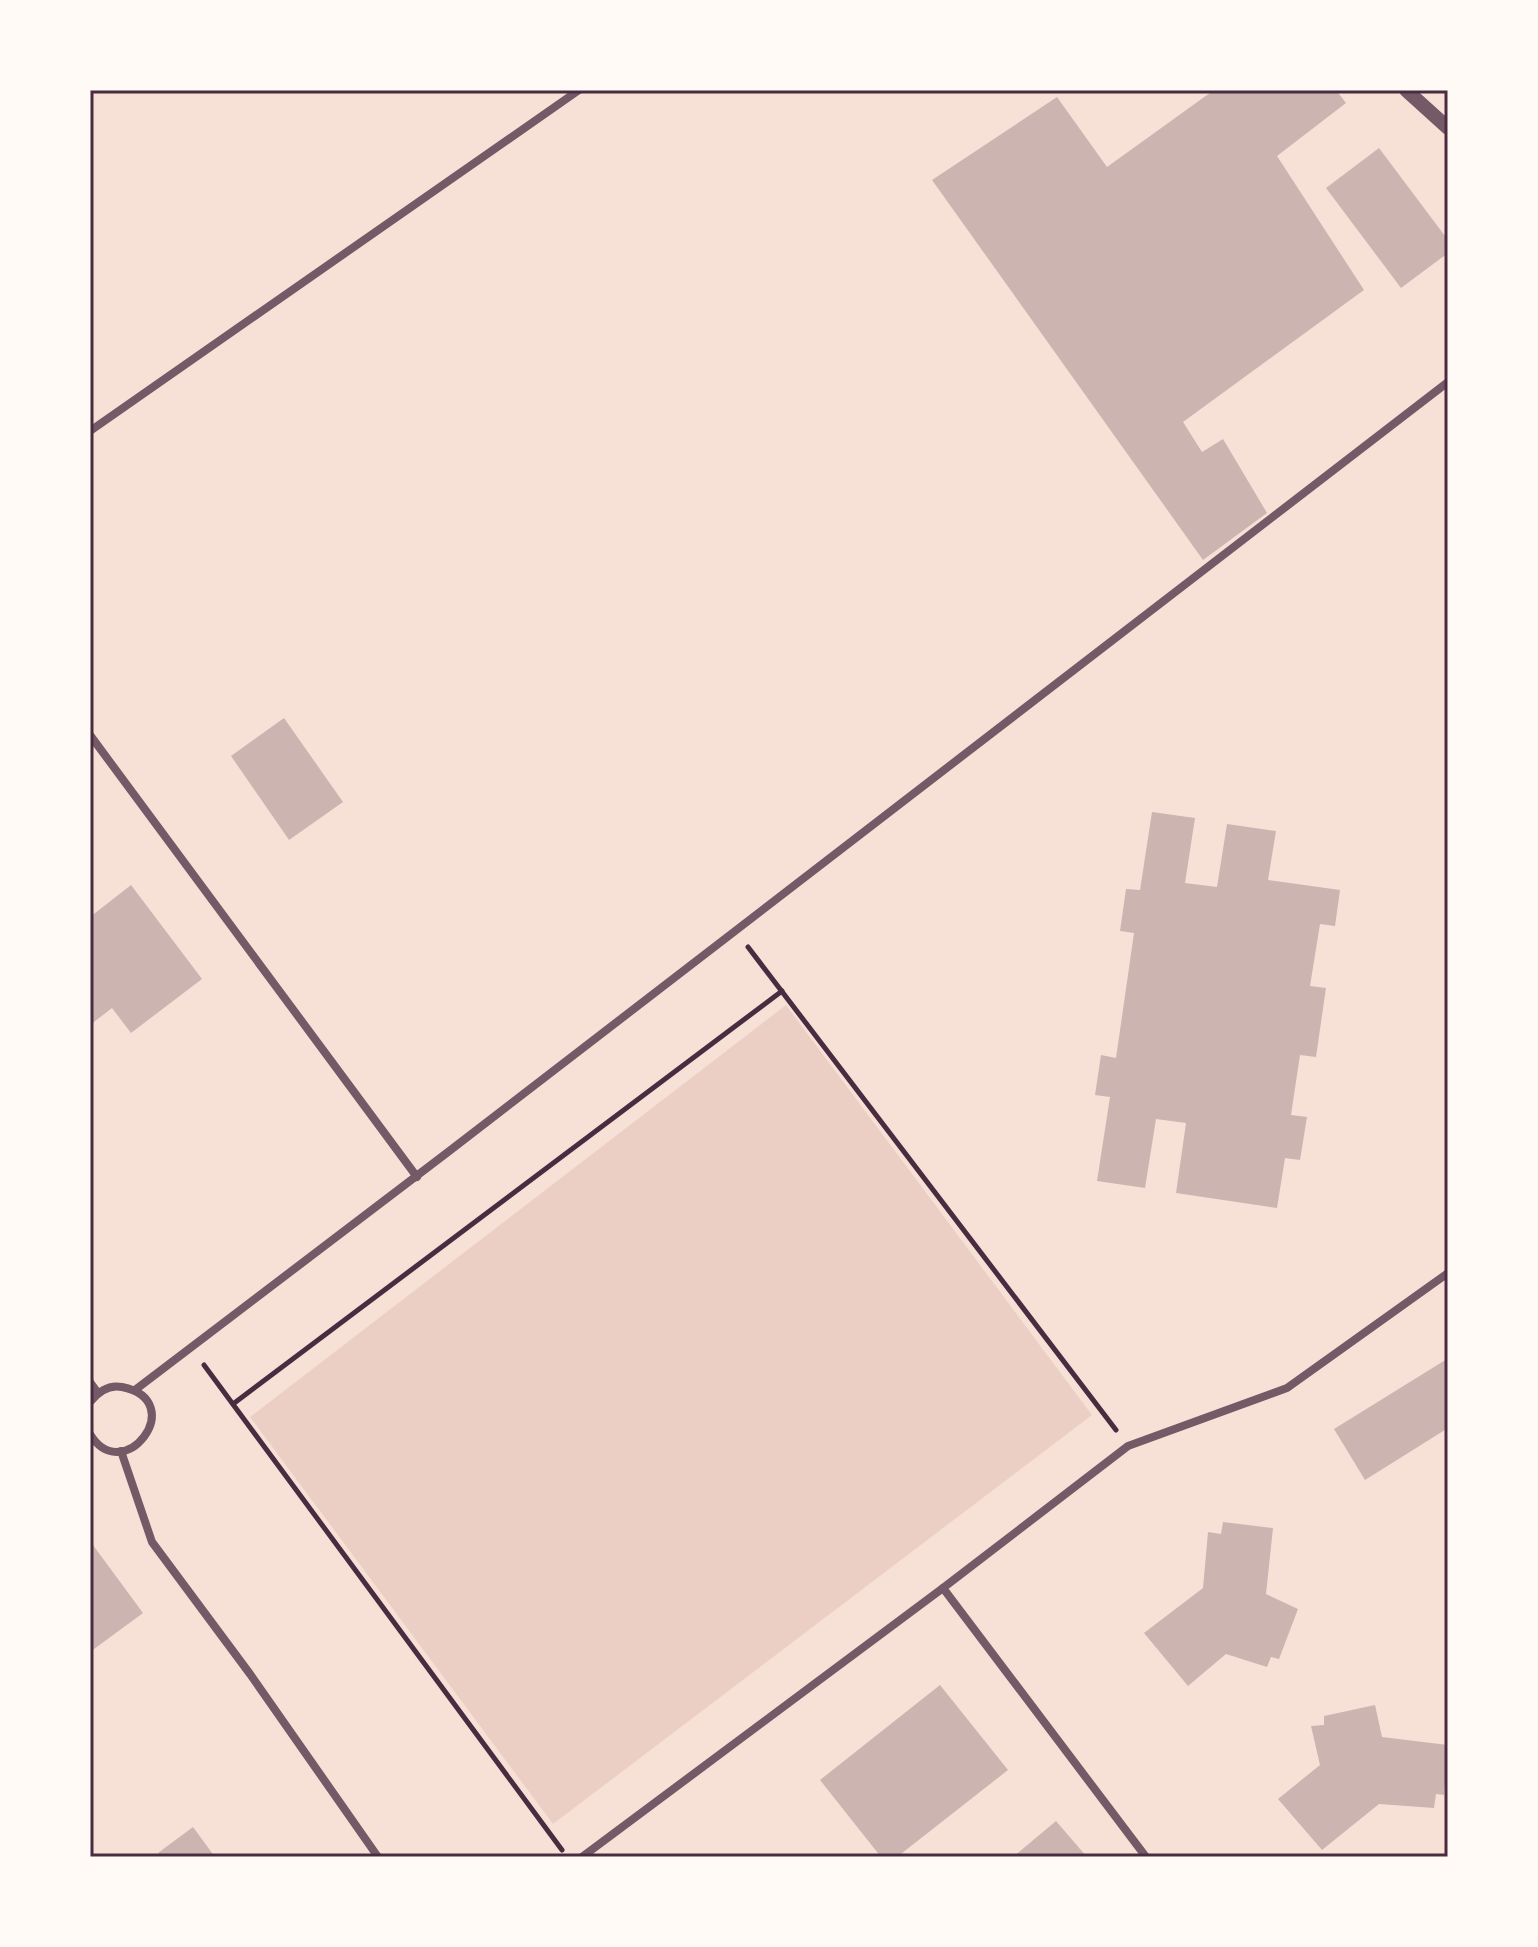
<svg xmlns="http://www.w3.org/2000/svg" width="1538" height="1947" viewBox="0 0 1538 1947" font-family="'PT Sans',sans-serif">
  <style>
    .green { fill: #ebcfc5 }
    .building { fill: #ccb4b1 }
    .lines { fill: none; stroke-linecap: round; stroke-linejoin: round }
    .path { stroke: #4a2c40; stroke-width: 5 }
    .minor { stroke: #755966; stroke-width: 8 }
    .tertiary { stroke: #755966; stroke-width: 14 }
    .neatline { fill: none; stroke: #4a2c40; stroke-width: 3 }
  </style>
  <rect width="100%" height="100%" fill="#f7e1d7"/>
  <path class="green" d="M786,1005L1092,1415L553,1824L250,1417Z"/>
  <g class="building">
    <path d="M1214,90H1336L1346,103L1277,156L1364,290L1183,422L1202,452L1223,439L1267,513L1203,560L932,180L1057,97L1107,167Z"/>
    <path d="M1379,148L1448,240V253L1401,288L1326,188Z"/>
    <path d="M284,718L343,802L289,840L231,756Z"/>
    <path d="M1152,812L1195,818L1185,883L1217,887L1227,824L1276,831L1268,880L1340,890L1335,926L1320,924L1310,986L1326,988L1316,1057L1300,1055L1291,1115L1307,1117L1300,1160L1285,1158L1277,1208L1176,1193L1186,1123L1156,1119L1145,1188L1097,1181L1110,1097L1095,1095L1101,1055L1116,1058L1134,933L1120,931L1126,889L1140,890Z"/>
    <path d="M131,885L202,979L131,1033L112,1008L90,1025V917Z"/>
    <path d="M1447,1359L1448,1428L1365,1480L1334,1429Z"/>
    <path d="M1223,1522L1273,1528L1266,1594L1298,1609L1279,1659L1271,1657L1267,1667L1226,1654L1188,1686L1144,1633L1203,1588L1208,1532L1221,1534Z"/>
    <path d="M90,1541L143,1613L90,1652Z"/>
    <path d="M940,1685L1008,1770L897,1857H881L820,1780Z"/>
    <path d="M1375,1705L1382,1737L1448,1745L1444,1795L1436,1794L1434,1808L1379,1804L1322,1850L1278,1799L1320,1765L1311,1726L1324,1725V1716Z"/>
    <path d="M1056,1821L1087,1857H1013Z"/>
    <path d="M193,1827L215,1857H161L158,1853Z"/>
  </g>
  <g class="lines">
    <g class="path">
      <path d="M748,947L1116,1430"/>
      <path d="M204,1365L562,1850"/>
      <path d="M233,1404L782,991"/>
    </g>
    <g class="minor">
      <path d="M90,431L579,90"/>
      <path d="M90,735L417,1177"/>
      <path d="M90,1382L98,1393"/>
      <path d="M135,1390L448,1152L1448,382"/>
      <path d="M90,1402C98,1392 108,1384 122,1387C191,1401 123,1489 90,1434"/>
      <path d="M121,1451L152,1542L250,1674L378,1857"/>
      <path d="M582,1857L943,1588"/>
      <path d="M1146,1857L943,1588L1128,1446L1287,1388L1448,1273"/>
    </g>
    <path class="tertiary" d="M1406,90L1448,128"/>
  </g>
  <rect width="1538" height="1947" fill="none" stroke="#fffaf5" stroke-width="184"/>
  <rect x="92" y="92" width="1354" height="1763" class="neatline"/>
</svg>
